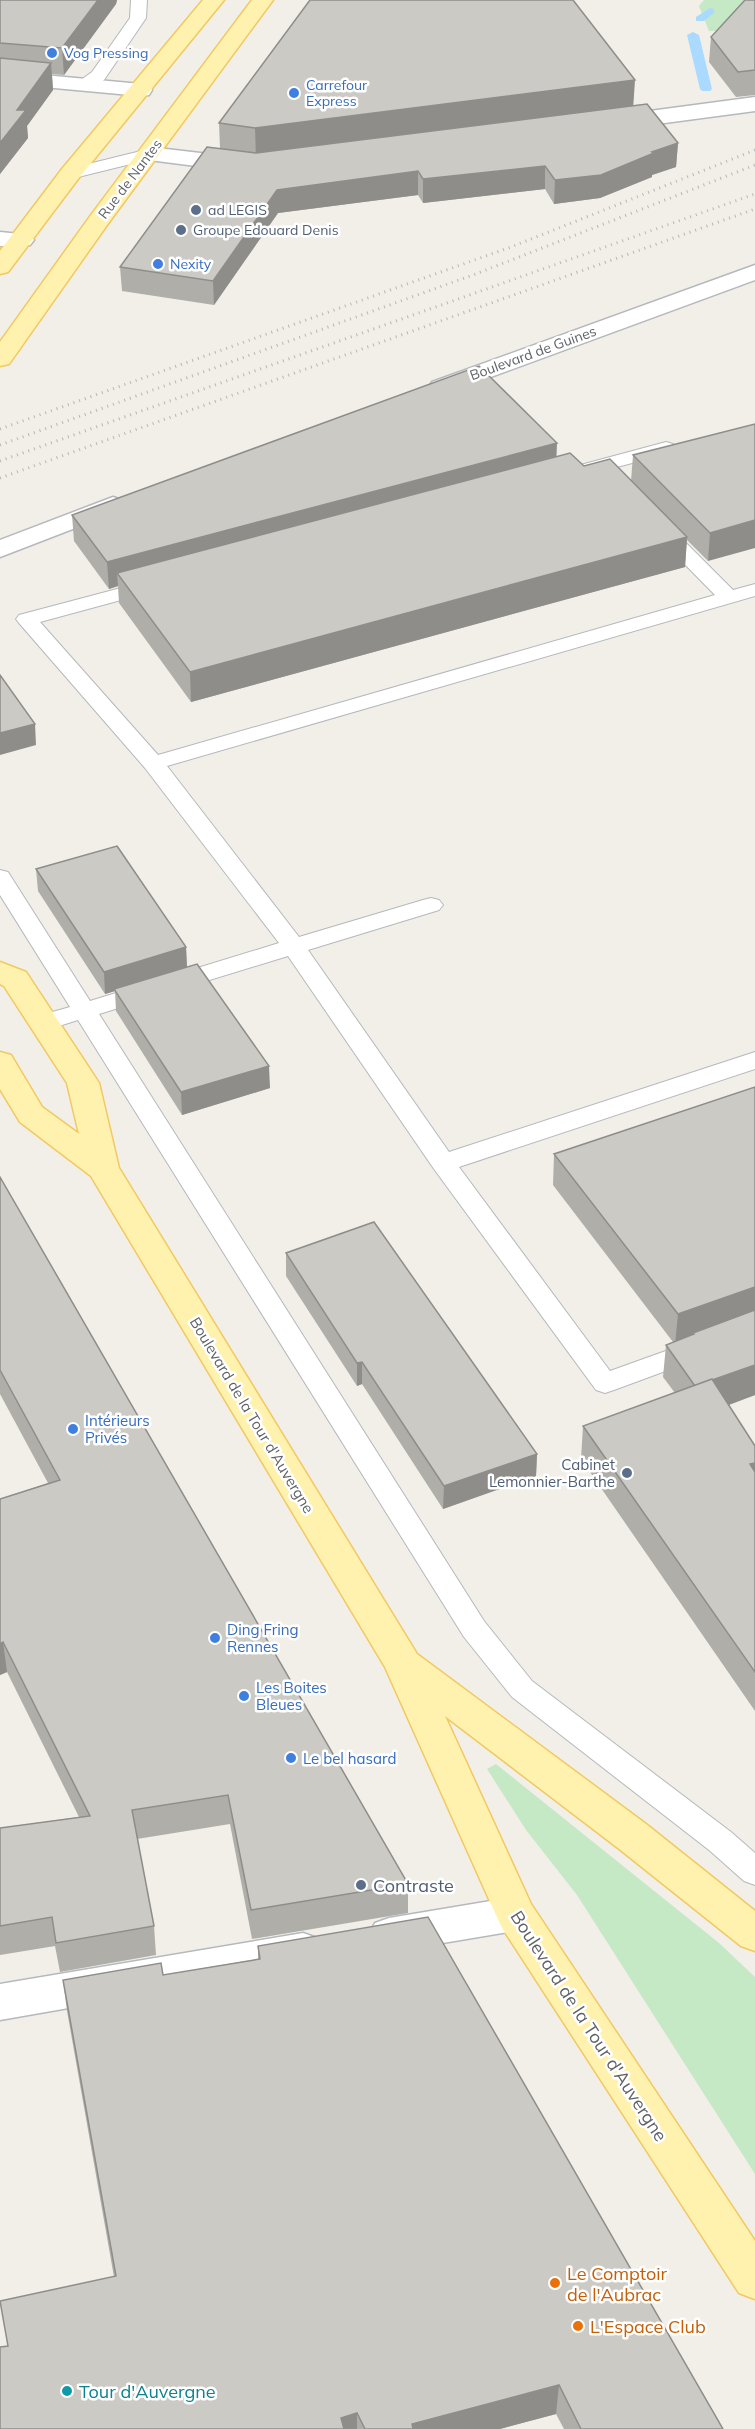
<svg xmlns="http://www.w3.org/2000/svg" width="755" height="2429" viewBox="0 0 755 2429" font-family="Mulish,sans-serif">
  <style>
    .green { fill: #c5e8c5 }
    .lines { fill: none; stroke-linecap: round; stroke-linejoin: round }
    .stream { fill: #aadaff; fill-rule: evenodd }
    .service-casing { stroke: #b5b8bc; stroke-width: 2 }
    .minor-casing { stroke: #b5b8bc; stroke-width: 3 }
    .tertiary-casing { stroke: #b5b8bc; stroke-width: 3 }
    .primary-casing { stroke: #f2c960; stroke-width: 3 }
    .service { fill: #fff; fill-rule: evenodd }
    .minor { fill: #fff; fill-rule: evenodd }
    .tertiary { fill: #fff; fill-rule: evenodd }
    .primary { fill: #fff2af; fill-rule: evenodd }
    .rail { stroke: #b6b7b8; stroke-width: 3; stroke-dasharray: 1 5; stroke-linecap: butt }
    .wall { fill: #afaea9 }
    .shaded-wall { fill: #8f8d8a }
    .building { fill: #cccac5; stroke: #8f8d8a; stroke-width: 1.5 }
    .shop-dot { fill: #3f7fe0; stroke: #fff; stroke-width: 2 }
    .service-dot { fill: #5c6f8a; stroke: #fff; stroke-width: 2 }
    .food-dot { fill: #e8710a; stroke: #fff; stroke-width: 2 }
    .culture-dot { fill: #0f9aa8; stroke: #fff; stroke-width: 2 }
    .labels { text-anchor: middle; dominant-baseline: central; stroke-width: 5; stroke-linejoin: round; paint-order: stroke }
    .far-shop-label { font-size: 14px; fill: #366cbe; stroke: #fff; text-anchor: start }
    .far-street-label { font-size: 14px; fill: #5f6368; stroke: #fff }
    .far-service-label { font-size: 14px; fill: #4e5e75; stroke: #fff; text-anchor: start }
    .street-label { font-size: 15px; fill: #5f6368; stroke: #fff }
    .shop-label { font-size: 15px; fill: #366cbe; stroke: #fff; text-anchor: start }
    .service-label { font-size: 15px; fill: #4e5e75; stroke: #fff; text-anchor: end }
    .near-service-label { font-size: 18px; fill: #4e5e75; stroke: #fff; text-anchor: start }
    .near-street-label { font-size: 18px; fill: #5f6368; stroke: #fff }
    .near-food-label { font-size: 18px; fill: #c56008; stroke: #fff; text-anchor: start }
    .near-culture-label { font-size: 18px; fill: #0d838f; stroke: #fff; text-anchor: start }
  </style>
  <rect width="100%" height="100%" fill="#f1efe8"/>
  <g class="green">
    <path d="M704,0H755L751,30L709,31L699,6Z"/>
    <path d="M496,1764L719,1943L755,1977V2174L577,1895L526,1830L487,1769Z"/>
  </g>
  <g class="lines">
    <g class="stream">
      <path d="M710,8L714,9V13L704,21H696V17Z"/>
      <path d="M693,32L699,35L712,89L710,91H702L700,89L687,35Z"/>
    </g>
    <g class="service-casing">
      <g id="service">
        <path d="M131,0H147L146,18L104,80L88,89H76L74,85L92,72L130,18Z"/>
        <path d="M149,149L155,150L158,154L155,158L70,179L64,178L61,174L64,170Z"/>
        <path d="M666,442L673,444L676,448L673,452L580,477L573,475L570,471L573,467Z"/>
        <path d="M661,523L668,525L733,590L755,584V596L167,766L299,937L423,900L431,898L439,900L443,905L439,910L308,950L449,1152L755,1052V1069L459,1167L610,1371L755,1319V1338L614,1390L605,1393L596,1390L434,1169L288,956L99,1014L484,1621L532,1681L731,1832L755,1853V1885L744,1881L709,1850L512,1697L464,1637L78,1020L43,1031L35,1029L31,1023L35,1017L70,1007L0,895V870L8,872L90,1001L279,943L145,768L19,623L16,619L19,615L151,580L158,582L161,586L158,590L40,622L158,755L715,595L654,533L651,529L654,525Z"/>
      </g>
    </g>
    <g class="minor-casing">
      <g id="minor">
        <path d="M0,71L141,84L149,85L152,90L149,95L141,96L0,83Z"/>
        <path d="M755,97V111L612,130L604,128L601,123L604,118L612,116Z"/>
        <path d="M149,147L243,158L251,160L254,165L251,170L243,172L141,159L138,154L141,149Z"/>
        <path d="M0,232L30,235L34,240L30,245L0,246Z"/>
        <path d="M515,1897L529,1902L535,1914L529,1926L515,1931L389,1952L375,1947L369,1935L375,1923L389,1918Z"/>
        <path d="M303,1933L317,1938L323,1950L317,1962L303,1967L0,2020V1984Z"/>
      </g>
    </g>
    <g class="tertiary-casing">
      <g id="tertiary">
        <path d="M755,265V280L450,392L441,394L432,392L429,387L432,382Z"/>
        <path d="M113,497L122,500L126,505L122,510L0,557V540Z"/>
      </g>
    </g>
    <g class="primary-casing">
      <g id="primary">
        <path d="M203,0H224L78,179L8,272L0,274V251L62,169Z"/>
        <path d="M252,0H273L107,225L9,364L0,366V342L91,215Z"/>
        <path d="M0,962L26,972L99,1083L119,1168L417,1654L646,1824L755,1911V1951L741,1946L618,1848L445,1716L531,1904L755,2241V2299L739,2293L501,1926L385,1667L91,1176L20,1122L0,1089V1052L11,1055L42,1107L79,1134L67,1083L4,986L0,984Z"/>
      </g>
    </g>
    <use href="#service" class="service"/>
    <use href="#minor" class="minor"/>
    <use href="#tertiary" class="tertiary"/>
    <use href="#primary" class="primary"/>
    <g class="rail">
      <path d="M0,429L511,247L755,150"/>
      <path d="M0,445L473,275L755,165"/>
      <path d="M0,461L755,194"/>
      <path d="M0,478L755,209"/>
    </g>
  </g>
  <g class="wall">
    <path d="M0,0H117L116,4L64,75L52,74L53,90L27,126L28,138L0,174Z"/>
    <path d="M755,0V95L736,97L709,62L711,37Z"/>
    <path d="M633,105L678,143L676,167L652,175V177L600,198L554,204L545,189L423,203L418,195L278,213L214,305L122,291L120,267L220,148L219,123Z"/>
    <path d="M755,424L708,561L687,540L685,567L191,702L119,603L118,586L109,589L74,541L72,515L556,457L584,466L631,481L633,455Z"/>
    <path d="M36,869L186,947L187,967L270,1088L182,1115L116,1011L115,991L105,994L38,891Z"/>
    <path d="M755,1087V1395L729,1405L755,1446V1711L581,1459L583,1426L675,1393L663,1377L666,1345L673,1342L553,1185L554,1154Z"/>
    <path d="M0,1177L408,1884V1913L252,1939L230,1824L137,1839L154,1926L156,1955L60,1972L55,1946L0,1955V1828L79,1817L7,1672L0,1675V1499L48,1483L0,1394Z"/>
    <path d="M286,1253L537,1454L536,1476L443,1509L362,1384L357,1386L286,1276Z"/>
    <path d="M258,1946L723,2429H564L556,2414L500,2429H0L7,2346L114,2277L67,2011L63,1980L163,1975L258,1959Z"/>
  </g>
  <g class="shaded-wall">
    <path d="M98,0H117L116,4L64,75L62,48Z"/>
    <path d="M51,63L53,90L27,126L28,138L0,174V143L17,110Z"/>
    <path d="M635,80L633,110L256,158L255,128Z"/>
    <path d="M678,143L676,167L652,175V177L600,198L554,204L555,180Z"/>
    <path d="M545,166V189L423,203V179Z"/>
    <path d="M418,171V195L278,213L214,305L213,281L277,190Z"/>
    <path d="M557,443L556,470L117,573L118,586L109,589L107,562Z"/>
    <path d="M755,520V548L708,561L710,533Z"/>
    <path d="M687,537L685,567L191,702L190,672Z"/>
    <path d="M35,724L36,745L0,755V733Z"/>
    <path d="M186,947L187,969L114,989L115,991L105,994L104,972Z"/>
    <path d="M269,1066L270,1088L182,1115L181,1092Z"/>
    <path d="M755,1287V1318L694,1334L693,1333L692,1339L675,1345L678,1314Z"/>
    <path d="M362,1362V1384L357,1386V1363Z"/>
    <path d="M755,1365V1395L693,1418L696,1386Z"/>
    <path d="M537,1454L536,1476L443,1509L444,1486Z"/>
    <path d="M755,1463V1495L750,1464Z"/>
    <path d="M3,1642L7,1672L0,1675V1644Z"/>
    <path d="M559,2385L556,2414L500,2429H412V2424Z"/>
    <path d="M357,2413V2429H342L341,2418Z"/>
  </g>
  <g class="building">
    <path d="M0,0H98L62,48L0,43Z"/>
    <path d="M310,0H573L635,80L255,128L219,123Z"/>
    <path d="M745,0H755V70L738,72L711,37Z"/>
    <path d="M0,58L51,63L17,110H26L0,143Z"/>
    <path d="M647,104L678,143L652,152L654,153L601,175L555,180L545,166L423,179L418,171L277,190L213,281L120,267L207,147L256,153Z"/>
    <path d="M479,366L557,443L107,562L72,515Z"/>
    <path d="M755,424V520L710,533L633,455Z"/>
    <path d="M570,453L584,466L610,459L687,537L190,672L117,573Z"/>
    <path d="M0,675L35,724L0,733Z"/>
    <path d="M117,846L186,947L104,972L36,869Z"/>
    <path d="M197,964L269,1066L181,1092L114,989Z"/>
    <path d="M755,1087V1287L678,1314L554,1154Z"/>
    <path d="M0,1177L408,1884L251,1910L228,1795L132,1810L154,1926L56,1943L52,1917L0,1926V1828L90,1816L3,1642L0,1644V1499L60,1480L0,1370Z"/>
    <path d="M374,1222L537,1454L444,1486L362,1362L357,1363L286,1253Z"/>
    <path d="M755,1310V1365L695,1386L666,1345L694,1334L693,1333Z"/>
    <path d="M712,1379L755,1446V1463L750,1464L755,1472V1672L583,1426Z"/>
    <path d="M428,1917L723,2429H581L559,2385L412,2424L413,2429H365L357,2413L341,2418L344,2429H0V2347L8,2346L0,2301L116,2276L63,1980L161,1963L163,1975L260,1959L258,1946Z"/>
  </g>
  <g class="shop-dot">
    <circle cx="52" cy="53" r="6"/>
    <circle cx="294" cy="93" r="6"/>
    <circle cx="158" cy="264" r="6"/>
    <circle cx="73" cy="1429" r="6"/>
    <circle cx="215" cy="1638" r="6"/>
    <circle cx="244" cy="1696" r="6"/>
    <circle cx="291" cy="1758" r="6"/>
  </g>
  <g class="service-dot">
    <circle cx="196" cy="210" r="6"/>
    <circle cx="181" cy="230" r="6"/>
    <circle cx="627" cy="1473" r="6"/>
    <circle cx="361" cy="1885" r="6"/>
  </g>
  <g class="food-dot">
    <circle cx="555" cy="2283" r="6"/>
    <circle cx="578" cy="2326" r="6"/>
  </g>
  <circle class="culture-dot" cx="67" cy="2391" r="6"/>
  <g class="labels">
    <g class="far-shop-label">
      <text x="64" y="53">Vog Pressing</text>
      <text x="306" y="85">Carrefour<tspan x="306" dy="16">Express</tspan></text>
      <text x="170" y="264">Nexity</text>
    </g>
    <g class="far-street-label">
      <text transform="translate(130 179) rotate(-53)">Rue de Nantes</text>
      <text transform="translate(533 353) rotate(-20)">Boulevard de Guines</text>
    </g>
    <g class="far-service-label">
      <text x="208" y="210">ad LEGIS</text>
      <text x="193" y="230">Groupe Edouard Denis</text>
    </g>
    <g class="street-label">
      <text transform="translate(252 1415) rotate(59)">Boulevard de la Tour d'Auvergne</text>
    </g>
    <g class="shop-label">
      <text x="85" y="1420">Intérieurs<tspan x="85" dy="17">Privés</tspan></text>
      <text x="227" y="1629">Ding Fring<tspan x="227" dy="17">Rennes</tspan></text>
      <text x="256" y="1687">Les Boites<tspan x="256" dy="17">Bleues</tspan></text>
      <text x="303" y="1758">Le bel hasard</text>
    </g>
    <g class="service-label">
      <text x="615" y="1464">Cabinet<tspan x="615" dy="17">Lemonnier-Barthe</tspan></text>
    </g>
    <g class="near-service-label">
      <text x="373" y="1885">Contraste</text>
    </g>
    <g class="near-street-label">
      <text transform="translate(589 2026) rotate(57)">Boulevard de la Tour d'Auvergne</text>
    </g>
    <g class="near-food-label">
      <text x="567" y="2273">Le Comptoir<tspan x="567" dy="21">de l'Aubrac</tspan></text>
      <text x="590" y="2326">L'Espace Club</text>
    </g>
    <g class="near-culture-label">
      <text x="79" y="2391">Tour d'Auvergne</text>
    </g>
  </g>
</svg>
